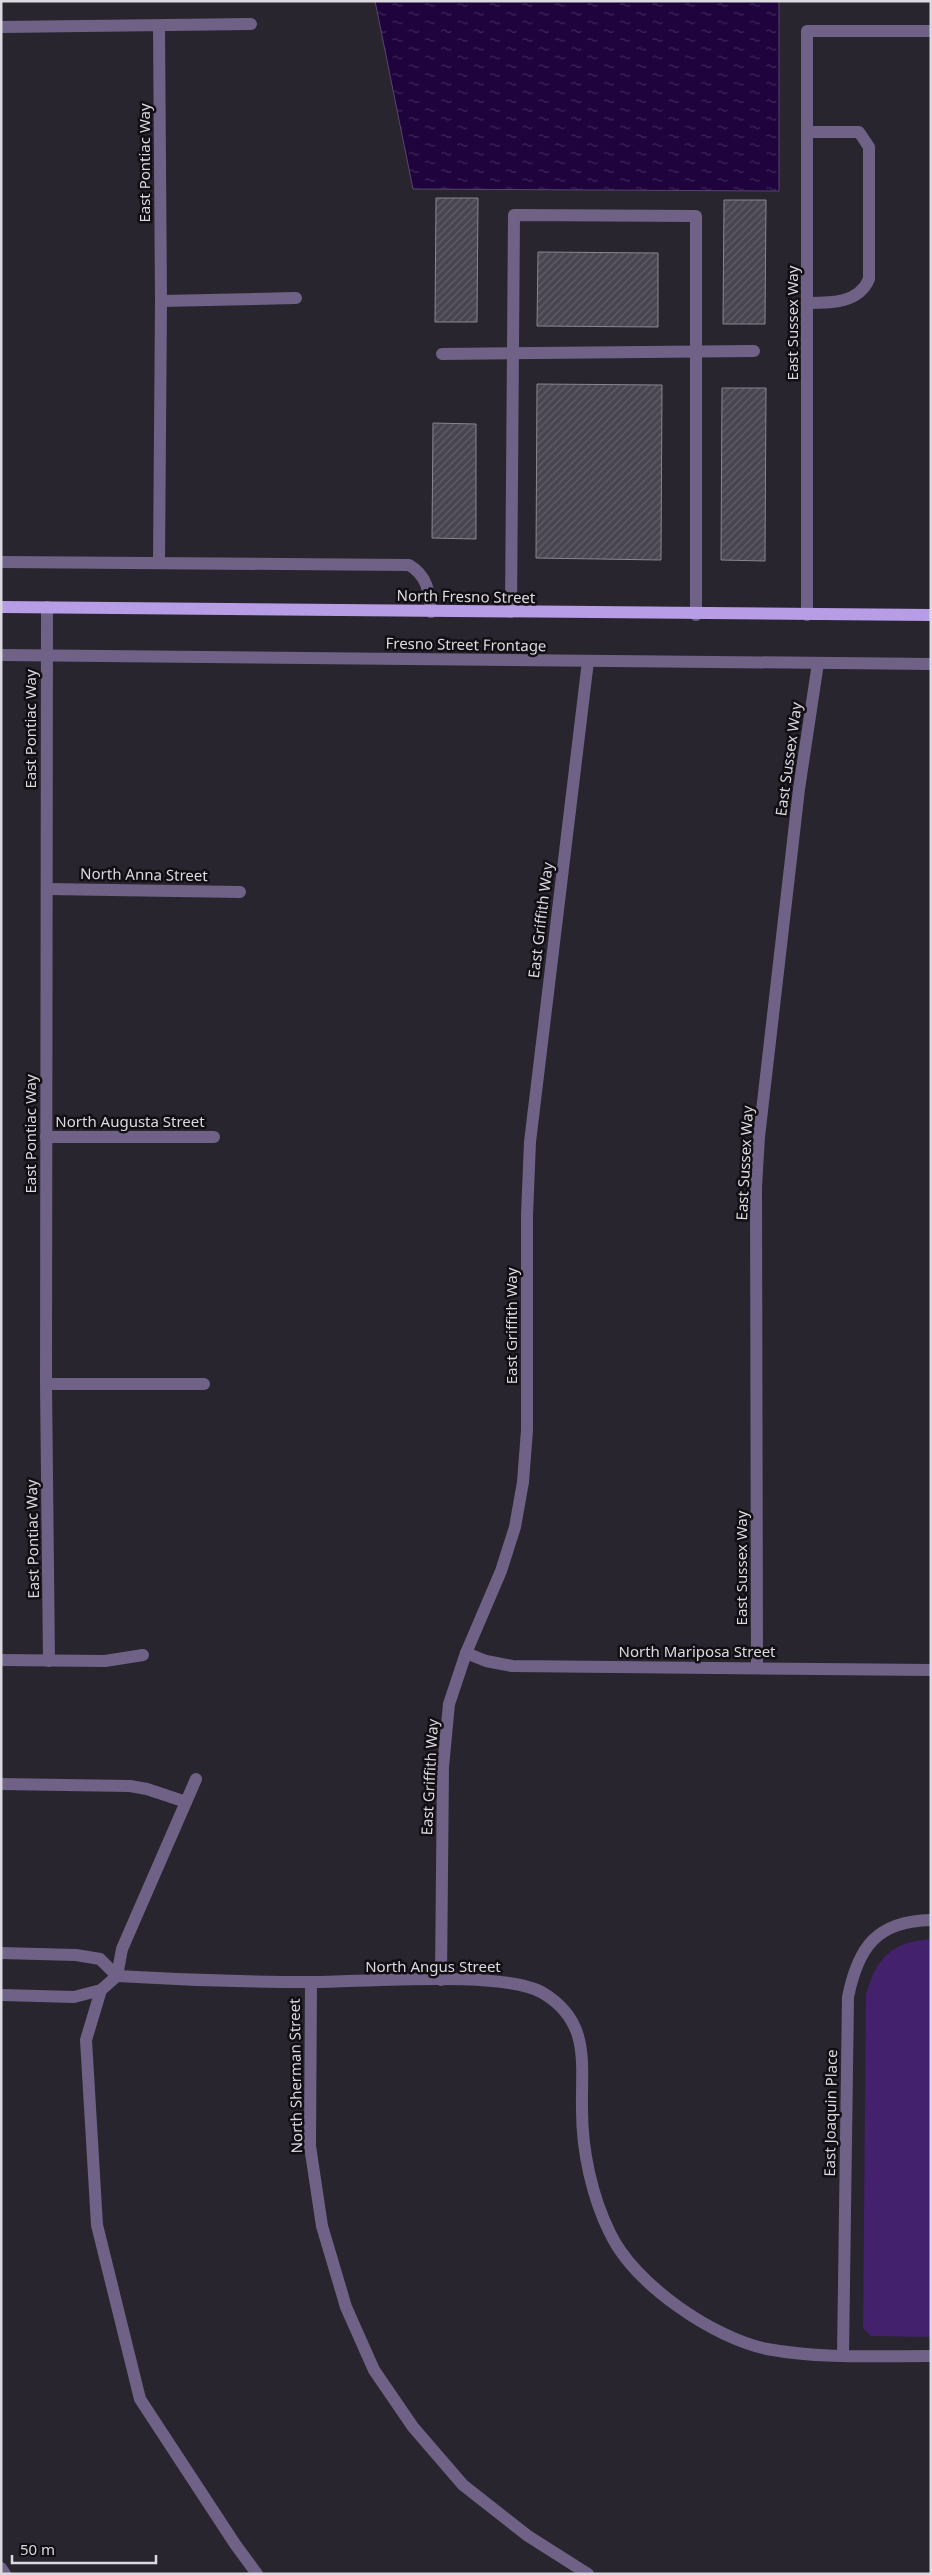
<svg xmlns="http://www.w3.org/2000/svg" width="932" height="2575" viewBox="0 0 932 2575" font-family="'Noto Sans',sans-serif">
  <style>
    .park { fill: #43216c }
    .water { fill: url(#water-ripples); stroke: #58446d }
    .building { fill: url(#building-hatch); stroke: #898591 }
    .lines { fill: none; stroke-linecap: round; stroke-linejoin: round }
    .minor { stroke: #6f6286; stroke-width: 12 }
    .major { stroke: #b79de6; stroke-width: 12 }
    .labels { text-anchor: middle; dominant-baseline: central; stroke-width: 5; stroke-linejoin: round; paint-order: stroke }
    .street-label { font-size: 15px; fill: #dcdae0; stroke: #110f14 }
  </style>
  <defs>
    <pattern id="water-ripples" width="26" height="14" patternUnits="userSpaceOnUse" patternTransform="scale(1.25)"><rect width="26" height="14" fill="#1f033c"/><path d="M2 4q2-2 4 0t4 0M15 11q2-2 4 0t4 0" fill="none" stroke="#3f2758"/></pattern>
    <pattern id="building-hatch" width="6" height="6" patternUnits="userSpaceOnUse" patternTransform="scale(1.25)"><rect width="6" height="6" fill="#494550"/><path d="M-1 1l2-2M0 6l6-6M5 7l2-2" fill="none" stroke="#635f69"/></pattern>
  </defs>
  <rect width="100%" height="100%" fill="#28252f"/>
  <path class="park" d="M931,1939V2337L871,2336L863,2328L866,1995C876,1958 891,1942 931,1939Z"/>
  <path class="water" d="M375,1H779V191L413,189Z"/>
  <g class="building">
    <path d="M436,198H478L477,322H435Z"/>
    <path d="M724,200H766L765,324H723Z"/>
    <path d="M538,252L658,253V327L537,326Z"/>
    <path d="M537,384L662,385L661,560L536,558Z"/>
    <path d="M722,388H766L765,561L721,560Z"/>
    <path d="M433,423L476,424V539L432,538Z"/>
  </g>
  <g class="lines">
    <g class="minor">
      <path d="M1,27L251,24"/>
      <path d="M808,132H859L869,147V279C859,303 832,303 808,303"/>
      <path d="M161,301L296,298"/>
      <path d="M442,354L754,351"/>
      <path d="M1,562L409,565C427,575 430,593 431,612"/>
      <path d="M159,562L161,301L159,26"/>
      <path d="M47,607L46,1384L49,1661"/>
      <path d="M511,612L514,215L696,216V615"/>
      <path d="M807,615V31H931"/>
      <path d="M1,655L931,664"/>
      <path d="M47,889L240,892"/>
      <path d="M46,1137H214"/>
      <path d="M46,1384H204"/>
      <path d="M466,1653L486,1661L512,1666L931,1670"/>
      <path d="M1,1660L105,1661L143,1655"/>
      <path d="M757,1667L756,1187L759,1137L799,789L818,663"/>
      <path d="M1,1784L130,1786L147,1789L186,1802"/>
      <path d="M1,1953L76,1955L100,1959L117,1976C182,1980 248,1982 313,1982C363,1982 505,1970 543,1993C591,2022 581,2063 582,2110C582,2151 592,2197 610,2233C634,2284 713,2338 767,2349C821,2359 876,2356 931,2356"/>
      <path d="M117,1976L122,1949L196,1779"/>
      <path d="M441,1980L443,1767L449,1704L466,1653L501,1571L515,1527L523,1482L527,1430V1215L530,1142L588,661"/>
      <path d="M311,1982L310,2146L322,2226L346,2307L374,2370L413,2427L463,2485L528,2536L588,2574"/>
      <path d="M101,1990L86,2040L97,2225L140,2399L235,2544L257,2574"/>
      <path d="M1,1995L74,1997L101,1990L117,1976"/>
      <path d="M843,2356L848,1997C858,1948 876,1921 931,1920"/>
      <path d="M1,2568L5,2574"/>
    </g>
    <path class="major" d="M1,607L931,615"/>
  </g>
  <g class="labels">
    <g class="street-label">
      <text transform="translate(144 163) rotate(-90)">East Pontiac Way</text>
      <text transform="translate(792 323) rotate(-90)">East Sussex Way</text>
      <text transform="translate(466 596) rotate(1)">North Fresno Street</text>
      <text transform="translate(466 644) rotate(1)">Fresno Street Frontage</text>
      <text transform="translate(30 729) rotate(-90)">East Pontiac Way</text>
      <text transform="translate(788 759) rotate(-82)">East Sussex Way</text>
      <text transform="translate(144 874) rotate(1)">North Anna Street</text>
      <text transform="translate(540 920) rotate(-83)">East Griffith Way</text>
      <text x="130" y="1121">North Augusta Street</text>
      <text transform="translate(30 1134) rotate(-90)">East Pontiac Way</text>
      <text transform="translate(744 1163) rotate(-87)">East Sussex Way</text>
      <text transform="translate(511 1326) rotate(-90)">East Griffith Way</text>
      <text transform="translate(32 1539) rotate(-91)">East Pontiac Way</text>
      <text transform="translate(741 1568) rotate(-90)">East Sussex Way</text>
      <text x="697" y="1651">North Mariposa Street</text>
      <text transform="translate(429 1777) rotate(-87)">East Griffith Way</text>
      <text x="433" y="1966">North Angus Street</text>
      <text transform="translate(295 2076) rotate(-91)">North Sherman Street</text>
      <text transform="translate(830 2113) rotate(-89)">East Joaquin Place</text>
    </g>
  </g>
  <rect width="932" height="2575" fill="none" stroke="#dcdae0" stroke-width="5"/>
  <path d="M12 2555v8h144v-8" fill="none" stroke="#dcdae0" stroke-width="2.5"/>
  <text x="20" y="2555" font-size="15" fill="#dcdae0" stroke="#110f14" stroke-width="4" paint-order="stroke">50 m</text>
</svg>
